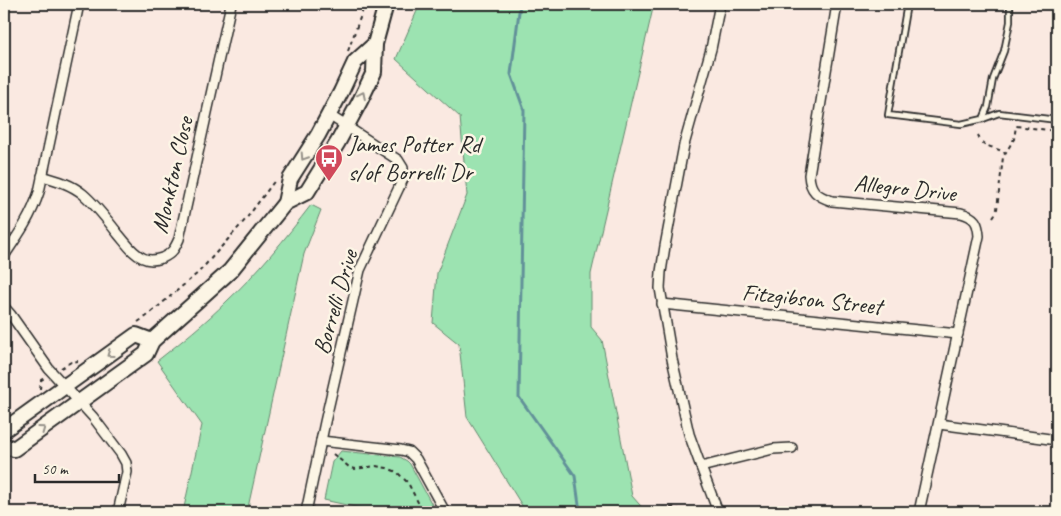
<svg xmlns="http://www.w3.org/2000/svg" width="1061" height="516" viewBox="0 0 1061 516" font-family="Caveat,sans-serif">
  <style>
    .green { fill: #9ce3b1; stroke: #64876e }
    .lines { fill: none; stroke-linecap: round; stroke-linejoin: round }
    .stream { stroke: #629199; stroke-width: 3 }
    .service-casing { stroke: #2b2b2b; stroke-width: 8 }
    .minor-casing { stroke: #2b2b2b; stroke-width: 12 }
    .secondary-casing { stroke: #2b2b2b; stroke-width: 18 }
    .path { stroke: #2b2b2b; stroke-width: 2; stroke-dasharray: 4 4; stroke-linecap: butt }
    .service { stroke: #fcf5e5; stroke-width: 4.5 }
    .minor { stroke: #fcf5e5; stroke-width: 9 }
    .secondary { stroke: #fcf5e5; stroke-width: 14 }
    .oneway { stroke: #949088 }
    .labels { text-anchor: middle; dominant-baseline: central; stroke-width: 5; stroke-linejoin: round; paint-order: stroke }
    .poi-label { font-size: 24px; fill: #2b2b2b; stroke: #fcf5e5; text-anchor: start }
    .street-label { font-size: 24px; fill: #2b2b2b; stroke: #fcf5e5 }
  </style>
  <rect width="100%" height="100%" fill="#fae9e1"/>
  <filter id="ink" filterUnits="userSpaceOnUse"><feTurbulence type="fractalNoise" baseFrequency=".02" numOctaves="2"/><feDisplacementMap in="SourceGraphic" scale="10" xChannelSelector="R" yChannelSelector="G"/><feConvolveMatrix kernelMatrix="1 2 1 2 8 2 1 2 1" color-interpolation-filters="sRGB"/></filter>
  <g filter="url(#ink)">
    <g class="green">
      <path d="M420,4H654L591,274V327L602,340L632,496L646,512H526L467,417L459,344L433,323L437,273L467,195L460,117L396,59Z"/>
      <path d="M311,205L321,210L304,254L247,512H183L202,425L157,361C181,342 205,323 227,301C258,272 285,239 311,205Z"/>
      <path d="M341,451L400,457L407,461L410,464L436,512H369V510L324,500L332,462Z"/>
    </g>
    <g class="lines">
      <path class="stream" d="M520,4L511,74L524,110L519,397L575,476L580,512"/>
      <g class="service-casing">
        <g id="service">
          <path d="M907,4L888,115L961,124L983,119L999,113L1057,120"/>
          <path d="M983,119L988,107L993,79L1004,51L1010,22V4"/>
        </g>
      </g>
      <g class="minor-casing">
        <g id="minor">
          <path d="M837,4L809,175C810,191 817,196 832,201L961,213C975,217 978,222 979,236L919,512"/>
          <path d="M42,176C56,180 71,184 83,194C97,206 108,221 119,235C126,243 133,254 143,258C149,261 156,260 162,258C172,254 175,248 179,239L231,4"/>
          <path d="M4,256C19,234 31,217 39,192L79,4"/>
          <path d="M662,304L958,334"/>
          <path d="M4,307L11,315L49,369L93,417L121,454L126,463L127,472L118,512"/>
          <path d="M939,424L1057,440"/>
          <path d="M321,441L401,450L409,452L416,459L445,512"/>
          <path d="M701,467L773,449L792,448"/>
          <path d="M306,512L325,422L360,270L403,179V168L398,160L329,115"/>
          <path d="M718,512L701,467L689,434L672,359L660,288L661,272L665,246L684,145L711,49L720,4"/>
        </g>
      </g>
      <g class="secondary-casing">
        <g id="secondary">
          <path d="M285,203L290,179L318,135L341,92L355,62L375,44"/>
          <path d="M4,430L136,335L152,341"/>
          <path d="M4,445L14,449L146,354L152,341L230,271L285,203L307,192L338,142L360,101L374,72L375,44L386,4"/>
        </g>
      </g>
      <g class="path">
        <path d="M348,51L365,4"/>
        <path d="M978,135C979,137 980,140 982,142C986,147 998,148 1005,153"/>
        <path d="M993,217L995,214L997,209L1003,157L1014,139L1016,126L1057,131"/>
        <path d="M138,322L147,316L199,272L246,219L276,179"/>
        <path d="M61,368L71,362L78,361"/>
        <path d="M40,389L41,380L45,378"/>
        <path d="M333,454L349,467L355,469L376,466L387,468L397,472L408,483L423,512"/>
        <path d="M591,512C600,507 608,510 618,511C639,514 654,509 674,507L682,512"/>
        <path d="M1054,512L1057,499"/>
      </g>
      <use href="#service" class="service"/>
      <use href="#minor" class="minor"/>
      <use href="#secondary" class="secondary"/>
    </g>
    <defs><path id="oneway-chevron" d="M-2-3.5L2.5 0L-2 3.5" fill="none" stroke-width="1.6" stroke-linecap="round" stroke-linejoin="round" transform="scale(1.25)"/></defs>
    <g class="oneway">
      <use href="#oneway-chevron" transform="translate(362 95) rotate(-64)"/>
      <use href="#oneway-chevron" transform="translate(304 157) rotate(123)"/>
      <use href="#oneway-chevron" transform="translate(110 354) rotate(144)"/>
      <use href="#oneway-chevron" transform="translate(42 429) rotate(-36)"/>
    </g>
  </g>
  <defs>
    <g id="bus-pin" transform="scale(1.4375)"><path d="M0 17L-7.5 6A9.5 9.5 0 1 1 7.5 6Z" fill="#d1495b" stroke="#fcf5e5"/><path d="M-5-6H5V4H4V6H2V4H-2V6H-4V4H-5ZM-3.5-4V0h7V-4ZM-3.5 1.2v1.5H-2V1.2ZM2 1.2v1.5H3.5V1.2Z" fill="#fff"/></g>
  </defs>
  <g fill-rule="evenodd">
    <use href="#bus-pin" x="329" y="158"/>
  </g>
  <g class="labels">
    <g class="poi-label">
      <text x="348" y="144">James Potter Rd<tspan x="348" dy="28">s/of Borrelli Dr</tspan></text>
    </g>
    <g class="street-label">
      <text transform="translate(172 175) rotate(-77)">Monkton Close</text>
      <text transform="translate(905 188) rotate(6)">Allegro Drive</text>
      <text transform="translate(812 299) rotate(6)">Fitzgibson Street</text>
      <text transform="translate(335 302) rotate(-74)">Borrelli Drive</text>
    </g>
  </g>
  <rect width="1061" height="516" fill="none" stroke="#fcf5e5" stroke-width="20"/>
  <rect x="10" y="10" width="1041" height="496" fill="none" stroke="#2b2b2b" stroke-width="2" filter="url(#ink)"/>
  <path d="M35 474v8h84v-8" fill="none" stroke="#2b2b2b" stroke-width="2.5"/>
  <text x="42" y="474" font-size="15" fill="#2b2b2b" stroke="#fcf5e5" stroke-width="4" paint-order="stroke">50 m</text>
</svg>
